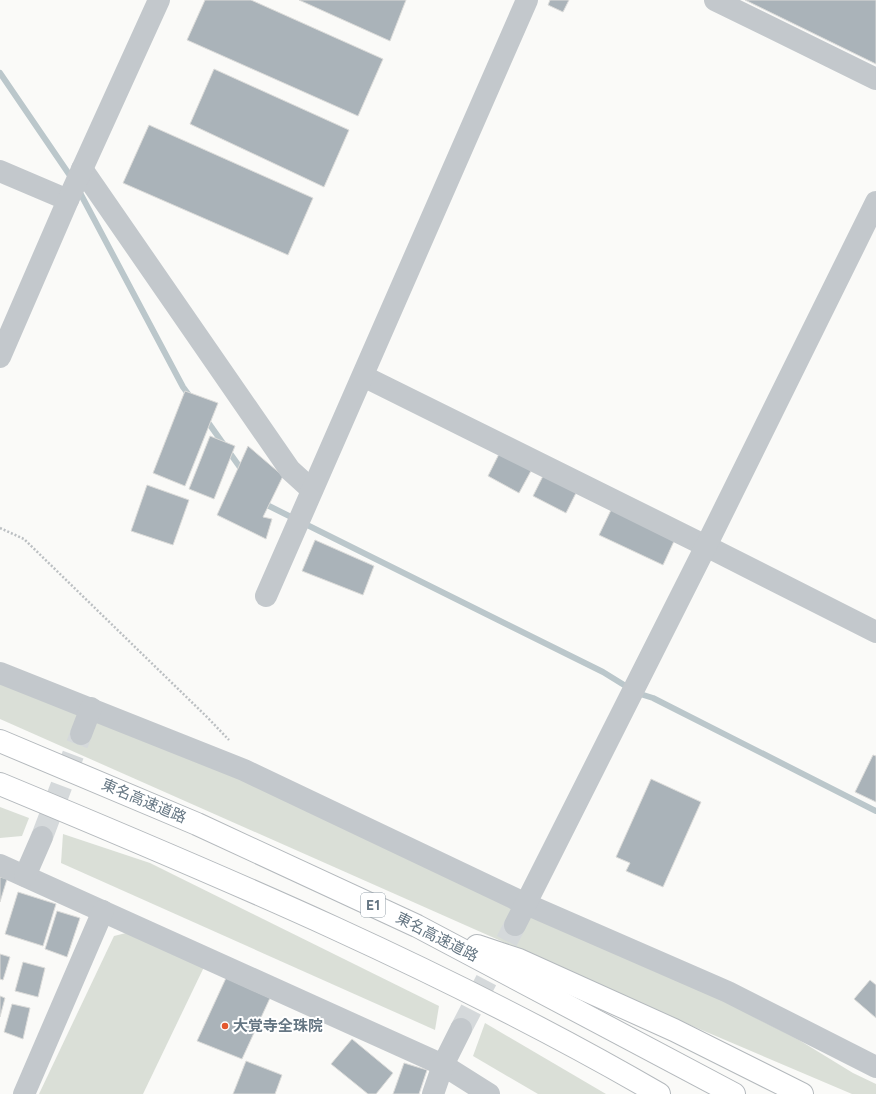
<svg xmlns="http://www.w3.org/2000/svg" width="876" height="1094" viewBox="0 0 876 1094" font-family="Figtree,'Noto Sans JP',sans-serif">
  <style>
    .green { fill: #dadfd7 }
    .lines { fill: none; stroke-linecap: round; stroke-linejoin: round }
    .stream { stroke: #bbc7cb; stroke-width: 6 }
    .building { fill: #aab3b9; stroke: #dcdcda }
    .minor-tunnel { stroke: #d5d9db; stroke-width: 22; stroke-dasharray: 22 11; stroke-linecap: butt }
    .motorway-casing { stroke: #b4b9bd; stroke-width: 24 }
    .path { stroke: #bbbfc2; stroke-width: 2.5; stroke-dasharray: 2 2; stroke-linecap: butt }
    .minor { stroke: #c3c8cc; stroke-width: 22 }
    .motorway { stroke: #fff; stroke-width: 22 }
    .poi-dot { fill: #e4572e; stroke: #fff; stroke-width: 1.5 }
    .labels { text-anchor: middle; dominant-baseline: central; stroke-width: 4; stroke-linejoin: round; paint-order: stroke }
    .shield { fill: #fff; stroke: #939fa8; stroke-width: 1 }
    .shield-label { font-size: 14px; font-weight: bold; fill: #657683 }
    .street-label { font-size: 15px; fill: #657683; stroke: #fff }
    .poi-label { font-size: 15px; font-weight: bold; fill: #657683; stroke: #fff; text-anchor: start }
  </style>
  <rect width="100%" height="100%" fill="#fafaf8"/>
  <g class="green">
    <path d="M0,682L266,786L590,932L799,1040L853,1073L876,1084V1094H852L697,1028L0,719Z"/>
    <path d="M0,807L29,818L22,836L0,838Z"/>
    <path d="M63,834L150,863L439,1006L435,1030L61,863Z"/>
    <path d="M126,933L204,967L143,1094H39L114,936Z"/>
    <path d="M485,1023L606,1094H538L473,1056Z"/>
  </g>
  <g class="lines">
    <g class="stream">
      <path d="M0,73L73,180"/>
      <path d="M78,189L183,387L191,398"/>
      <path d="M205,418L244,473"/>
      <path d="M263,500L267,505L603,672L637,693L653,698L876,811"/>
    </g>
  </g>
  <g class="building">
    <path d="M205,0H251L383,59L358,116L187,40Z"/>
    <path d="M299,0H406L390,41Z"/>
    <path d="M550,0H569L563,12L548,5Z"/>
    <path d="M745,0H876V64Z"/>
    <path d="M214,69L349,130L324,187L190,124Z"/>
    <path d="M149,125L313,198L288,255L123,183Z"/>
    <path d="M185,391L218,403L185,486L153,473Z"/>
    <path d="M210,436L235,446L214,499L189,489Z"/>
    <path d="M248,446L283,476L263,517L272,519L266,539L217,515Z"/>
    <path d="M500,452L532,469L519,493L488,476Z"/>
    <path d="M544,474L577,491L566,513L533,496Z"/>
    <path d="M147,485L189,500L173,545L131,531Z"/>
    <path d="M612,508L675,539L663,565L599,535Z"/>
    <path d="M315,540L374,566L363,595L302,571Z"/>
    <path d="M873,755L876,756V802L855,792Z"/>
    <path d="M651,779L701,802L663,887L626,871L630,863L616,857Z"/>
    <path d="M0,877L7,879L0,902Z"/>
    <path d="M18,892L56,904L43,946L5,934Z"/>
    <path d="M57,911L80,918L67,957L45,949Z"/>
    <path d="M0,954L10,957L3,980L0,979Z"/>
    <path d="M23,962L45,968L38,997L15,991Z"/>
    <path d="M226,978L270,998L242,1059L197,1041Z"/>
    <path d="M870,980L876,985V1018L854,999Z"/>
    <path d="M0,996L5,998L0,1017Z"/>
    <path d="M12,1004L30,1008L23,1039L4,1032Z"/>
    <path d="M352,1039L393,1073L376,1094H368L331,1064Z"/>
    <path d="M246,1061L282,1075L275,1094H233Z"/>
    <path d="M404,1063L427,1070L419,1094H393Z"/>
  </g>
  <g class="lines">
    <g class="minor-tunnel">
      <path d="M42,837L81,734"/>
      <path d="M461,1029L515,925"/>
    </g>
    <g class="motorway-casing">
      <g id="motorway">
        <path d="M0,741L197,824L417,926L734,1094"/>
        <path d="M0,784C224,877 449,972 659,1094"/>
        <path d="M477,946L519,960L674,1030L802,1094"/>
      </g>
    </g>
    <path class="path" d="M0,528L24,539L207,717L229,740"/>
    <g class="minor">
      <path d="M715,0L876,79"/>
      <path d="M82,169L290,470L312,490"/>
      <path d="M0,171L68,200"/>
      <path d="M0,357L68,200L159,0"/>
      <path d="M363,376L706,546L876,632"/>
      <path d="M266,596L527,0"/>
      <path d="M0,673L244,770L526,904L728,992L876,1067"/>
      <path d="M81,734L91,708"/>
      <path d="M0,865L443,1065L489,1094"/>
      <path d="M25,876L42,837"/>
      <path d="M515,925L706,546L876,202"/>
      <path d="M24,1094L103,911"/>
      <path d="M433,1094L443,1065L461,1029"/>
    </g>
    <use href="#motorway" class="motorway"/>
  </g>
  <circle class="poi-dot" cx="225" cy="1026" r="4"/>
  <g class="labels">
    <rect class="shield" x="361" y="893" width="24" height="24" rx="3"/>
    <g class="shield-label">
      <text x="373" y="905">E1</text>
    </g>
    <g class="street-label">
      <text transform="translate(144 801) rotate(23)">東名高速道路</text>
      <text transform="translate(437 937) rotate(27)">東名高速道路</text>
    </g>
    <g class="poi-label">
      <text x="233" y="1026">大覚寺全珠院</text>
    </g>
  </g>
</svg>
